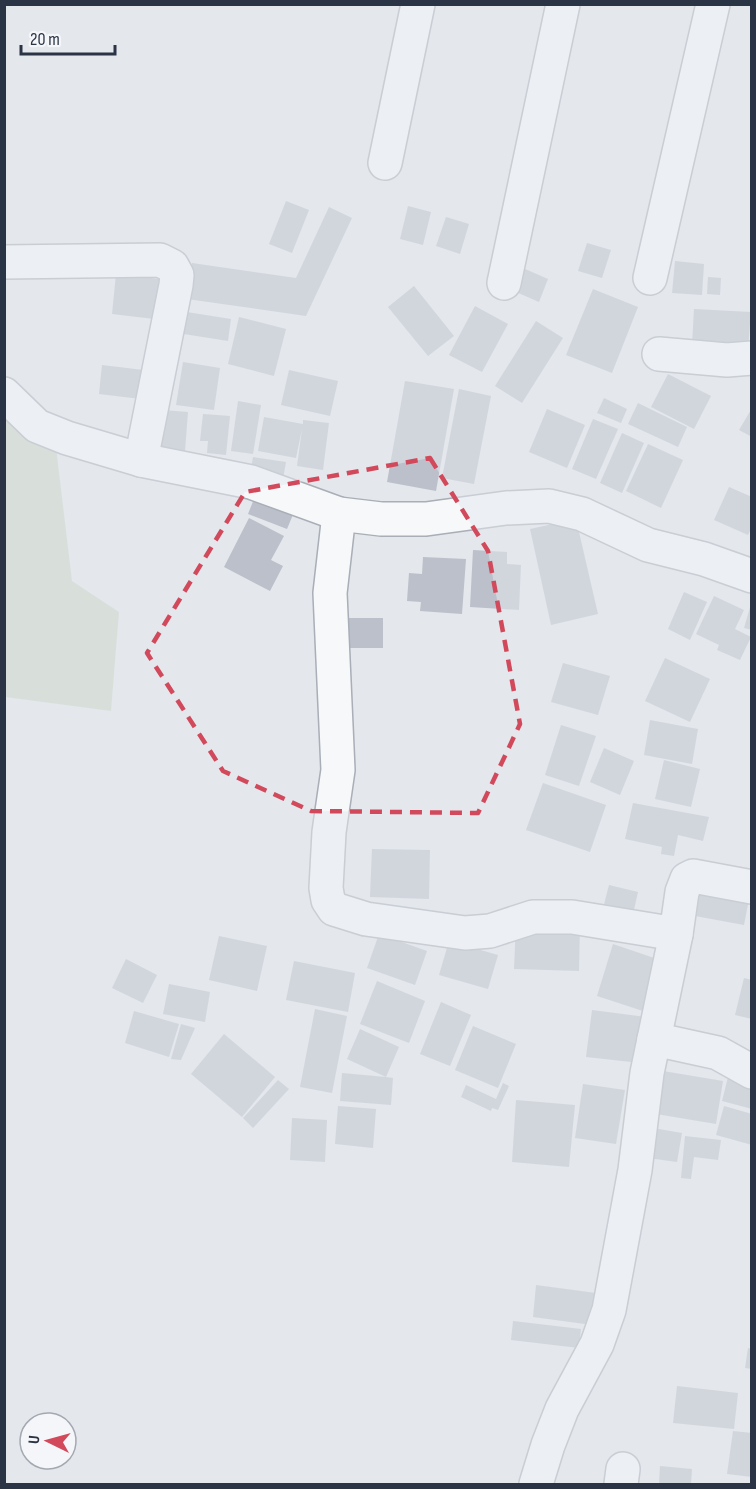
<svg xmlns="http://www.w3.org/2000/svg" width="756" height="1489" viewBox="0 0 756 1489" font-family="'Sofia Sans Condensed',sans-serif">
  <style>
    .green { fill: #c9d6c5 }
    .building { fill: #bbc0ca }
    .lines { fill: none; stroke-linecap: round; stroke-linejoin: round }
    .minor-casing { stroke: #a9aeb7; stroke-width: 36 }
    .minor { stroke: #f7f8fa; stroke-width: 33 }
    .marked { fill: none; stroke: #d1495b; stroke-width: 4.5; stroke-dasharray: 12 8; stroke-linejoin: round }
  </style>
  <rect width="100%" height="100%" fill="#e4e7ec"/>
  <path class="green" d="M5,419L56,447L72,581L119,612L111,711L5,697Z"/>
  <g class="building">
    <path d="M286,201L309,210L292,253L269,244Z"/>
    <path d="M408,206L431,212L423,245L400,239Z"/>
    <path d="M329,207L352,218L306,316L187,299L192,263L296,278Z"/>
    <path d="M446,217L469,224L460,254L436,246Z"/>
    <path d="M587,243L611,250L602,278L578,271Z"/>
    <path d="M675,261L704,264L702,295L672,293Z"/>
    <path d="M516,265L548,279L539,302L507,288Z"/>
    <path d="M116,274L159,279L154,319L112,314Z"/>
    <path d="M708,277L721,278L720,295L707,294Z"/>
    <path d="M414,286L454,336L428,356L388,307Z"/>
    <path d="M593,289L638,307L612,373L566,355Z"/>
    <path d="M475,306L508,324L482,372L449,355Z"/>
    <path d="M694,309L751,312L748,349L692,345Z"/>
    <path d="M174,310L231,319L228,341L171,332Z"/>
    <path d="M239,317L286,329L274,376L228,364Z"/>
    <path d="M536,321L563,338L522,403L495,386Z"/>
    <path d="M183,362L220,368L214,410L176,405Z"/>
    <path d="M102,365L152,371L149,400L99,394Z"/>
    <path d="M289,370L338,381L330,416L281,405Z"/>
    <path d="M668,374L711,396L694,429L651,407Z"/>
    <path d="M405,381L454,389L436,491L387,482Z"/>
    <path d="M459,389L491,396L474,484L442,478Z"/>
    <path d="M604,398L627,409L621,423L597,413Z"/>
    <path d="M238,401L261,405L253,454L231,451Z"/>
    <path d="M638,403L687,427L678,447L628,424Z"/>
    <path d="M752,408V437L739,430Z"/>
    <path d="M547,409L585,425L567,468L529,452Z"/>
    <path d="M163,410L188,412L185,451L160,449Z"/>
    <path d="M203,414L230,416L226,455L207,453L208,441H200Z"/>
    <path d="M264,417L303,424V420L329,423L323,470L297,466L302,429L296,458L258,451Z"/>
    <path d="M593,419L618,429L596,479L572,469Z"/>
    <path d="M622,433L644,443L622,493L600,483Z"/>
    <path d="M648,444L683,460L661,508L626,491Z"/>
    <path d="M253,457L286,462L283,479L250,474Z"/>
    <path d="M729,487L752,497V527L748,535L714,520Z"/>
    <path d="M258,489L297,505L287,529L248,514Z"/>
    <path d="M249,518L284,536L271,560L283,566L270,591L224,567Z"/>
    <path d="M576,519L598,614L551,625L530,529Z"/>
    <path d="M473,550L507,552V564L521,565L519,610L470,607Z"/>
    <path d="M423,557L466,559L462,614L420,611L421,602L407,601L409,573L422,574Z"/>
    <path d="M684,592L707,602L690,640L668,629Z"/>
    <path d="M714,596L744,610L735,629L751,637L740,660L717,650L719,645L696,634Z"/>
    <path d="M751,604H752V630L744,628Z"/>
    <rect x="341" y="618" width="42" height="30"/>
    <path d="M665,658L710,679L690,722L645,701Z"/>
    <path d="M563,663L610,676L598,715L551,702Z"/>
    <path d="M650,720L698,729L692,764L644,755Z"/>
    <path d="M561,725L596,736L579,786L545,775Z"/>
    <path d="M604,748L634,761L620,795L590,782Z"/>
    <path d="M664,760L700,769L691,807L655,799Z"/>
    <path d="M543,783L606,805L590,852L526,830Z"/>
    <path d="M633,803L709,817L703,841L678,835L674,856L661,854L662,847L625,839Z"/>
    <path d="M372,849L430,850L429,899L370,897Z"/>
    <path d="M609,885L638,892L631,923L601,916Z"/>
    <path d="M701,885L750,894L744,925L695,916Z"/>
    <path d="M516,923L580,925L579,971L514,969Z"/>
    <path d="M379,934L427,951L415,985L367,968Z"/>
    <path d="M219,936L267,946L257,991L209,980Z"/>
    <path d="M449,941L498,955L488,989L439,975Z"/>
    <path d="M613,944L666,962L649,1013L597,996Z"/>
    <path d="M126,959L157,975L143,1003L112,988Z"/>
    <path d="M294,961L355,973L348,1012L286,1000Z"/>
    <path d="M744,978L752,980V1019L735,1015Z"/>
    <path d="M377,981L425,1001L409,1043L360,1024Z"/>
    <path d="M169,984L210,992L205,1022L163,1014Z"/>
    <path d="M441,1002L471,1015L450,1066L420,1054Z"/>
    <path d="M315,1009L347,1016L332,1093L300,1087Z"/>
    <path d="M592,1010L646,1017L640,1063L586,1057Z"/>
    <path d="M134,1011L179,1024L169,1057L125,1043Z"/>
    <path d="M181,1024L195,1028L181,1060L171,1059Z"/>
    <path d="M473,1026L516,1044L498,1088L455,1070Z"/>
    <path d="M360,1029L399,1047L386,1077L393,1078L391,1105L340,1101L342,1073L386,1077L347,1059Z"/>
    <path d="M224,1034L275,1077L242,1117L191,1074Z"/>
    <path d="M657,1070L723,1081L716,1124L650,1113Z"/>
    <path d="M729,1073L752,1079V1109L722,1101Z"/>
    <path d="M278,1080L289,1089L253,1128L243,1118Z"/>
    <path d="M503,1083L509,1086L498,1110L492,1108L491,1111L461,1097L466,1085L496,1099Z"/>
    <path d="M583,1084L625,1090L616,1144L575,1138Z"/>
    <path d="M516,1100L575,1105L569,1167L512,1162Z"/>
    <path d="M338,1106L376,1109L373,1148L335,1144Z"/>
    <path d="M724,1106L752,1114V1145L716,1135Z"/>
    <path d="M292,1118L327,1120L325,1162L290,1160Z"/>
    <path d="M653,1128L682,1133L677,1162L648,1158Z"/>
    <path d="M685,1136L721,1140L718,1160L694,1157L691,1179L681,1178Z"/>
    <path d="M536,1285L596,1293L592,1325L533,1317Z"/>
    <path d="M513,1321L581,1329L579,1348L511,1340Z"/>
    <path d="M748,1348L752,1349V1369L745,1368Z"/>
    <path d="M677,1386L738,1393L734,1429L673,1423Z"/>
    <path d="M733,1431L752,1433V1477L727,1474Z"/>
    <path d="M660,1466L692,1469L691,1484H659Z"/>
  </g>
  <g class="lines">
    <g class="minor-casing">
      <g id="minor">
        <path d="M385,163L418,4"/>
        <path d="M4,262L160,260L172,266L177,275L176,285L141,460"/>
        <path d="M650,278L713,4"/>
        <path d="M504,283L563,4"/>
        <path d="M659,354L727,360L752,358"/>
        <path d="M4,394L37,426L67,438L141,460L251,482L339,514L381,519H426L506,508L549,506L582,514L648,545L704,559L752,576"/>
        <path d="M339,514L330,593L338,770L329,832L326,888L328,900L334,909L366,919L465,933L490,931L533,917H572L676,934L682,892L687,879L693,876L752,887"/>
        <path d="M654,1039L718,1053L752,1072"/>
        <path d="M536,1484L548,1445L562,1409L597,1344L609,1310L635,1170L647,1073L676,934"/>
        <path d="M621,1484L623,1469"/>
      </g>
    </g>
    <use href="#minor" class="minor"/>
  </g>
  <path d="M0 0H756V1489H0ZM430,458L488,551L520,724L478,813L311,811L223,771L147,653L245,492Z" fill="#e4e7ec" fill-opacity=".55" fill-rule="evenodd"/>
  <path class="marked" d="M430,458L488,551L520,724L478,813L311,811L223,771L147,653L245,492Z"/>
  <rect width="756" height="1489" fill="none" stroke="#2b3445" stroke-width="12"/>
  <g transform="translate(48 1441) rotate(275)"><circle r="28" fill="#f4f6f9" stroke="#a4a8b1" stroke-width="1.5"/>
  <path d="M0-4.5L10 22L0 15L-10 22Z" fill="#d1495b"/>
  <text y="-9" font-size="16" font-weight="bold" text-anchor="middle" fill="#2b3445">U</text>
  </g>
  <path d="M21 45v9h94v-9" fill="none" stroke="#2b3445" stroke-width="3"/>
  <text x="30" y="45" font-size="18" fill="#2b3445" stroke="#f4f6f9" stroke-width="4.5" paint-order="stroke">20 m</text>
</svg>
